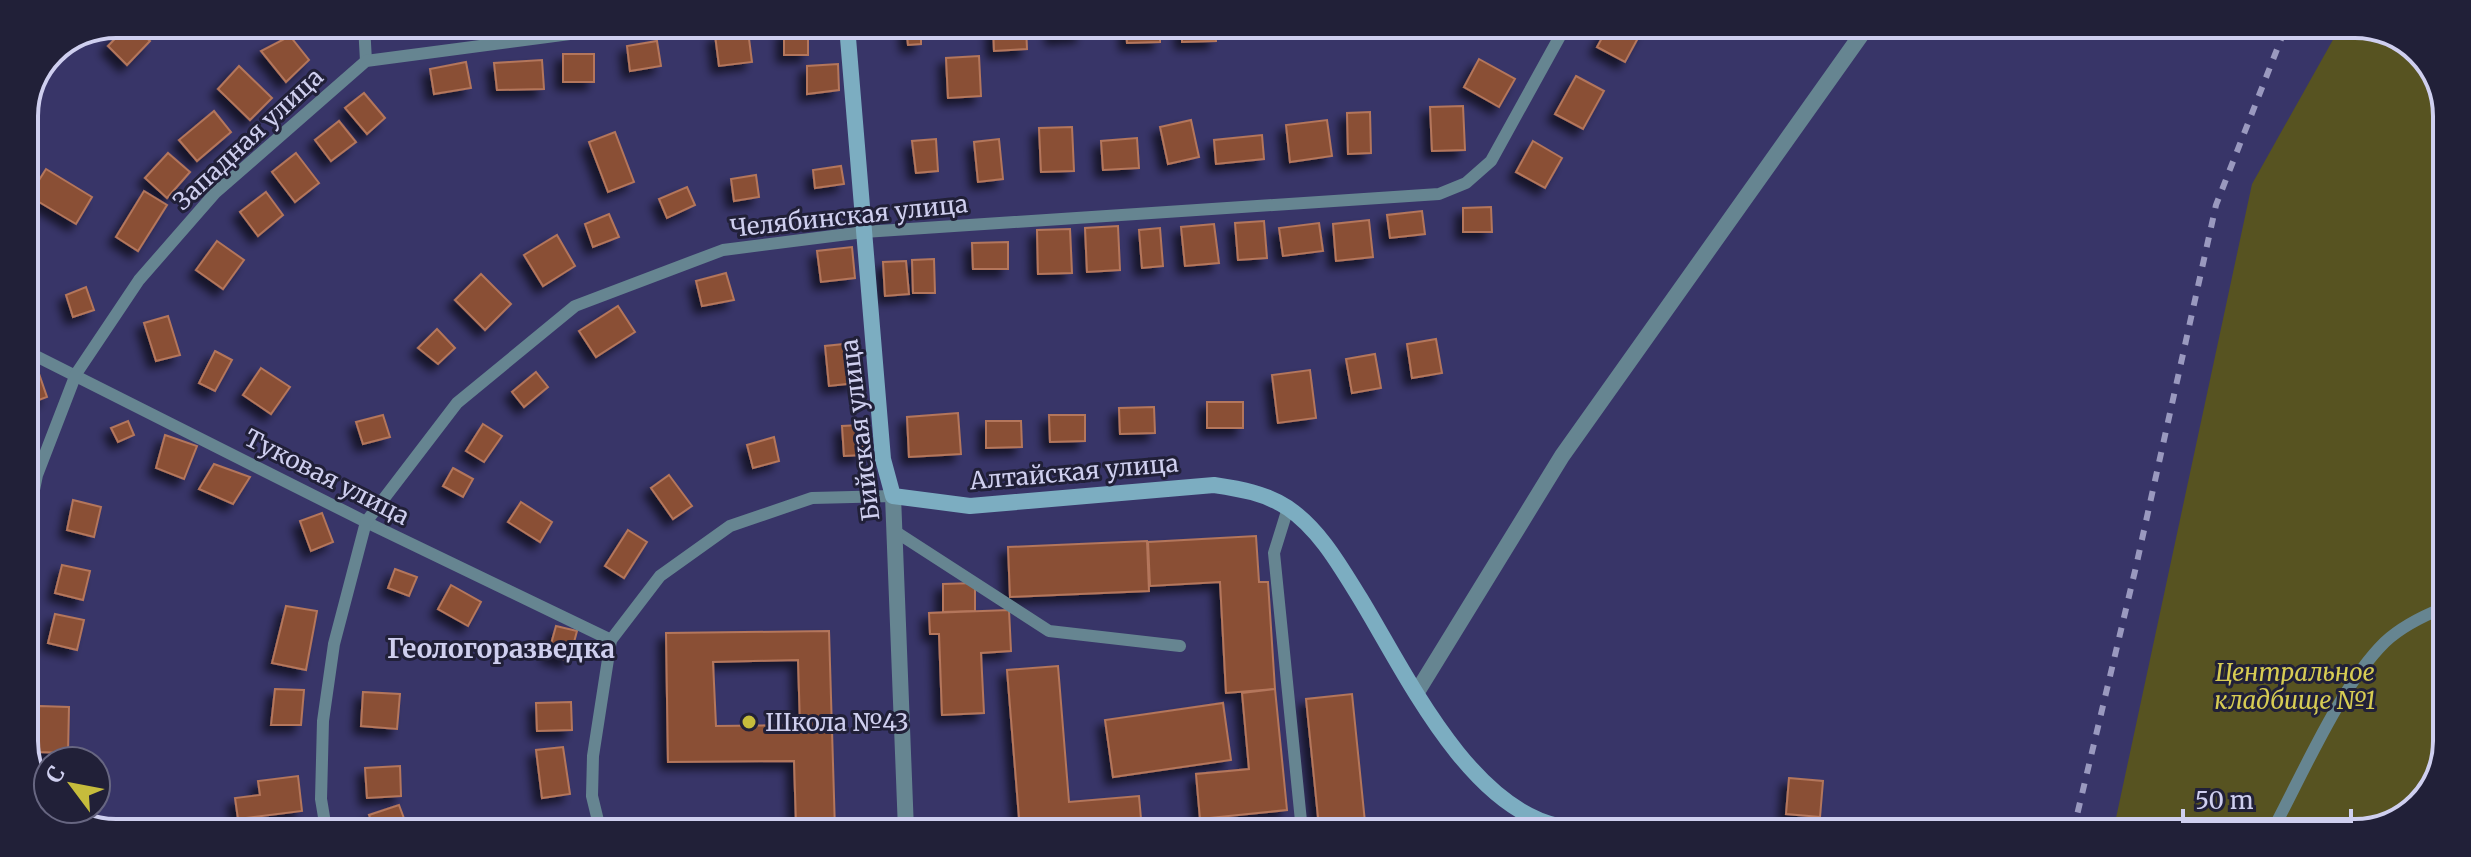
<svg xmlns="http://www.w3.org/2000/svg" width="2471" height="857" viewBox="0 0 2471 857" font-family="Merriweather,serif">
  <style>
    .green { fill: #575321 }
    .building { fill: #8a5036; stroke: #b4765b; stroke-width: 2; fill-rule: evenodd; filter: url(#shadow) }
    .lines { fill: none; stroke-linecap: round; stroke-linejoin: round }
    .lane { stroke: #668591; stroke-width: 12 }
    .street { stroke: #668591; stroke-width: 16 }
    .secondary { stroke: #7cadc1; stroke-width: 16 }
    .rail { stroke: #9a99bf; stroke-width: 6; stroke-dasharray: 10 10; stroke-linecap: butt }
    .poi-dot { fill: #c6bc3c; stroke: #212038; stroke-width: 3 }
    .labels { text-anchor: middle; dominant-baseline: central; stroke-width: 6; stroke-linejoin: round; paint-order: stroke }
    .street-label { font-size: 24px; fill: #cfcfef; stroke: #212038 }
    .park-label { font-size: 24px; font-style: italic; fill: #d7cc53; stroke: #212038 }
    .poi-label { font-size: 24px; fill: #cfcfef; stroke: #212038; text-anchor: start }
    .neighbourhood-label { font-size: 26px; font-weight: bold; fill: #cfcfef; stroke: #212038 }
    .rim { fill: none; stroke: #cfcfef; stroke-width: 4 }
  </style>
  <defs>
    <filter id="shadow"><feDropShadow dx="-7" dy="7" stdDeviation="4" flood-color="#0009"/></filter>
  </defs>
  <rect width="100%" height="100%" fill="#383568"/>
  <path class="green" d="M2339,29H2384L2428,60L2447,110L2442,770L2411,814L2355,833L2113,832L2252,184Z"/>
  <g class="building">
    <path d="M129,24L150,41L127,65L108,46Z"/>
    <path d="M906,26H921V44L908,45Z"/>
    <path d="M993,26H1026L1027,49L994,51Z"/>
    <path d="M1052,26H1082L1083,35L1053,38Z"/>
    <path d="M1126,26H1160V42L1127,43Z"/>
    <path d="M1182,26H1215L1216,41L1182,42Z"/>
    <path d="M1608,27H1644L1625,62L1597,47Z"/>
    <rect x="784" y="30" width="24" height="25"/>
    <path d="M748,31L752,62L719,66L715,35Z"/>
    <path d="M290,36L309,60L286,82L261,51Z"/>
    <path d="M657,41L661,66L630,71L627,46Z"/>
    <rect x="563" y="54" width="31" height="28"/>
    <path d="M979,56L981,96L948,98L946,58Z"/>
    <path d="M1479,59L1515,79L1499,107L1464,87Z"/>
    <path d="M542,60L544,89L497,90L494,63Z"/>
    <path d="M466,62L471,88L434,94L430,69Z"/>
    <path d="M838,64L839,90L807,94V66Z"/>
    <path d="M239,66L272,98L250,120L218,89Z"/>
    <path d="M1576,76L1604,91L1583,129L1555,114Z"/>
    <path d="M364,93L385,118L367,134L345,108Z"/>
    <path d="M1463,106L1465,150L1432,151L1430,107Z"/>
    <path d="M214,111L231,132L197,161L179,140Z"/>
    <path d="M1370,112L1371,153L1348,154L1347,113Z"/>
    <path d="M1191,120L1199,157L1168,164L1160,127Z"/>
    <path d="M1327,120L1332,156L1290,162L1286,125Z"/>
    <path d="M339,121L356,142L331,161L315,140Z"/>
    <path d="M1072,127L1074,171L1041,172L1039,128Z"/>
    <path d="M615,132L634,182L608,192L589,142Z"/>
    <path d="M1262,135L1264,159L1216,164L1214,140Z"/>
    <path d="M1137,138L1139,168L1103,170L1101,141Z"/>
    <path d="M936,139L938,171L916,173L912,141Z"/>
    <path d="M999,139L1003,179L978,182L974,142Z"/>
    <path d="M1533,141L1562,158L1545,188L1516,172Z"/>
    <path d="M168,153L190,172L167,198L145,178Z"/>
    <path d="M296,153L319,183L295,202L272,172Z"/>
    <path d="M841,166L844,184L815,188L813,170Z"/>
    <path d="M46,169L92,197L76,224L29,196Z"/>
    <path d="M756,175L759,197L734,201L731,179Z"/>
    <path d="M687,187L695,205L667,218L659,199Z"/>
    <path d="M144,191L167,205L138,251L116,237Z"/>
    <path d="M266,192L283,215L258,236L240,212Z"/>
    <path d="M1491,207L1492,232H1463V208Z"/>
    <path d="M1422,211L1425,234L1390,238L1387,215Z"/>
    <path d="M609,214L619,237L593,247L585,224Z"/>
    <path d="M1369,220L1373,257L1336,261L1333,224Z"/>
    <path d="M1264,221L1267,258L1238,260L1235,223Z"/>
    <path d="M1319,223L1323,251L1283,256L1279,228Z"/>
    <path d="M1214,224L1219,263L1185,266L1181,227Z"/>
    <path d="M1118,226L1120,270L1087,272L1085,228Z"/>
    <path d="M1160,228L1163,266L1142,268L1139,230Z"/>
    <path d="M1070,229L1072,273L1038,274L1037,230Z"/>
    <path d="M557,235L575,266L543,286L524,255Z"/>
    <path d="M217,241L244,260L223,289L196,270Z"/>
    <path d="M1008,242V269H973L972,243Z"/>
    <path d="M852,247L855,278L821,282L817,251Z"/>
    <path d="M934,259L935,293H913L912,260Z"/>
    <path d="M906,261L909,294L885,296L883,262Z"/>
    <path d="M726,273L734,300L702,306L696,281Z"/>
    <path d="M481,274L511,304L485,330L455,300Z"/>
    <path d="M86,287L94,310L73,317L66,295Z"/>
    <path d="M618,306L635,332L596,357L579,331Z"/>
    <path d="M168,316L180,355L156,361L144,323Z"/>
    <path d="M437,329L455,348L438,364L418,348Z"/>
    <path d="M1436,339L1442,373L1412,378L1407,344Z"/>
    <path d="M853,343L856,383L829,386L825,346Z"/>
    <path d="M215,351L232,360L215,391L199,383Z"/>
    <path d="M1375,354L1381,388L1352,393L1346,359Z"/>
    <path d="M36,365L47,397L25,405L24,369Z"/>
    <path d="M261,368L290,387L271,414L243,395Z"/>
    <path d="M1310,370L1316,418L1278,423L1272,375Z"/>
    <path d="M536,372L548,387L524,407L512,392Z"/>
    <rect x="1207" y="402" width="36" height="26"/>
    <path d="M1154,407L1155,433L1120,434L1119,408Z"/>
    <path d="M958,413L961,454L909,457L907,417Z"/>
    <path d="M383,415L390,437L363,444L356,422Z"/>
    <path d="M1049,415H1085V441L1050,442Z"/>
    <path d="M128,421L134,435L118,442L111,428Z"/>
    <path d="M986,421H1021L1022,447L986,448Z"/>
    <path d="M483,424L502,436L484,462L466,451Z"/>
    <path d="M861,425L863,455L844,456L842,426Z"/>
    <path d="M165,435L197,446L184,479L156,468Z"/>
    <path d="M774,437L779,461L753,468L747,445Z"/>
    <path d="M214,464L250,477L233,504L199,489Z"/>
    <path d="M453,468L473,479L463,497L443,486Z"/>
    <path d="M669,475L692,506L673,519L651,488Z"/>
    <path d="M73,500L101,507L94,537L67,530Z"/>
    <path d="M521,502L552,522L540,542L508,522Z"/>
    <path d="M322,513L333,542L311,551L300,521Z"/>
    <path d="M628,530L647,542L624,578L605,566Z"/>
    <path d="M1256,536L1259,582H1268L1275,689L1226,693L1220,582L1150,586L1148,542Z"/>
    <path d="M1147,541L1149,591L1010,597L1008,547Z"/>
    <path d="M62,565L90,571L83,600L55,593Z"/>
    <path d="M395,569L417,577L409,596L388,588Z"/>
    <path d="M975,583V611L943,612V584Z"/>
    <path d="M451,585L481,602L468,626L438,609Z"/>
    <path d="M286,606L317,611L306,670L272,663Z"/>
    <path d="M1009,610L1011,651L981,653L984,713L942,715L939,634H930L929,613Z"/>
    <path d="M55,614L84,620L77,650L48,643Z"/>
    <path d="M556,626L577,631L569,661L548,655Z"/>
    <path d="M829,631L835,830L671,829L670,824H796L794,761L668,762L666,633ZM798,660L800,725L716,726L713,662Z"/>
    <path d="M1058,666L1069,802L1139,796L1142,830H1020L1007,670Z"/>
    <path d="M275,689L304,690L301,725H271Z"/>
    <path d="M1275,689L1287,810L1200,819L1196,774L1249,769L1242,693Z"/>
    <path d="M363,692L400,694L397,729L361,726Z"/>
    <path d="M1352,694L1365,822L1319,827L1306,699Z"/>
    <path d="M571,702L572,730L537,731L536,703Z"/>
    <path d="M1223,703L1231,760L1113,777L1105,720Z"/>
    <path d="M39,706L69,707L68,753L38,752Z"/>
    <path d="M563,747L570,794L542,798L536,750Z"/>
    <path d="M400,766L401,796L367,798L365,768Z"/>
    <path d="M298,776L302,811L238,819L235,798L260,795L258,781Z"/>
    <path d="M1789,778L1823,781L1820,817L1786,814Z"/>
    <path d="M399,805L408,829H374L369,815Z"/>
  </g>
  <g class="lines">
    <g class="lane">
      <path d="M364,25L366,61"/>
      <path d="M108,27L109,29"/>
      <path d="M24,350L366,522L611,640"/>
      <path d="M1288,508L1274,553L1302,831"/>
      <path d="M896,532L1049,631L1180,646"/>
      <path d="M24,539L37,475L76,374L139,280L215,193L366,61L638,25"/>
      <path d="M326,829L321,799L323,721L334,644L366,522L457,403L575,306L723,250L864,232L1439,194L1466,183L1491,161L1565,27"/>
      <path d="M600,829L592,796L593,756L611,640L660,576L730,526L812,498L893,496"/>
      <path d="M2271,833C2302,776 2340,686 2385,642C2401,627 2423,616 2443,608"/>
    </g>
    <g class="street">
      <path d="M893,496L906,830"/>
      <path d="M1417,692L1562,456L1866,28"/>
    </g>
    <path class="secondary" d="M847,26L883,459L893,496L970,506L1214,485C1241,489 1265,493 1288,508C1320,530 1340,566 1360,598C1404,670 1467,806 1558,826C1579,830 1603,830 1624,831"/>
    <path class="rail" d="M2073,832L2135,571L2216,205L2285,29"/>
  </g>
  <circle class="poi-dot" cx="749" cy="722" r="8"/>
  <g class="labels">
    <g class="street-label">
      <text transform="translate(248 139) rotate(-43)">Западная улица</text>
      <text transform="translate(849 216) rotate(-6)">Челябинская улица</text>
      <text transform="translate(860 430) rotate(-97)">Бийская улица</text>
      <text transform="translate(1074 472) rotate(-5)">Алтайская улица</text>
      <text transform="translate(327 477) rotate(27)">Туковая улица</text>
    </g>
    <g class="park-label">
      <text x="2295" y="672">Центральное<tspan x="2295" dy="28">кладбище №1</tspan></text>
    </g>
    <g class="poi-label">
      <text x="765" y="722">Школа №43</text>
    </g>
    <g class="neighbourhood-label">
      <text x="501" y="648">Геологоразведка</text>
    </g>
  </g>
  <path d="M0 0H2471V857H0ZM116 38H2355A78 78 0 0 1 2433 116V741A78 78 0 0 1 2355 819H116A78 78 0 0 1 38 741V116A78 78 0 0 1 116 38Z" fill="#212038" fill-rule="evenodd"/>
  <path class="rim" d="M116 38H2355A78 78 0 0 1 2433 116V741A78 78 0 0 1 2355 819H116A78 78 0 0 1 38 741V116A78 78 0 0 1 116 38Z"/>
  <g transform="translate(72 785) rotate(302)"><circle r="38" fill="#212038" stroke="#676681" stroke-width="2"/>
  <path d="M0-6L14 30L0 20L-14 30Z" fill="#c6bc3c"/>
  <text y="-12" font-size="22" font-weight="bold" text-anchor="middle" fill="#cfcfef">С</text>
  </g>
  <path d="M2183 809v12h168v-12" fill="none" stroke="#cfcfef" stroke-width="4"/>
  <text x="2195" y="809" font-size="24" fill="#cfcfef" stroke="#212038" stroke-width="6" paint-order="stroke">50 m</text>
</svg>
